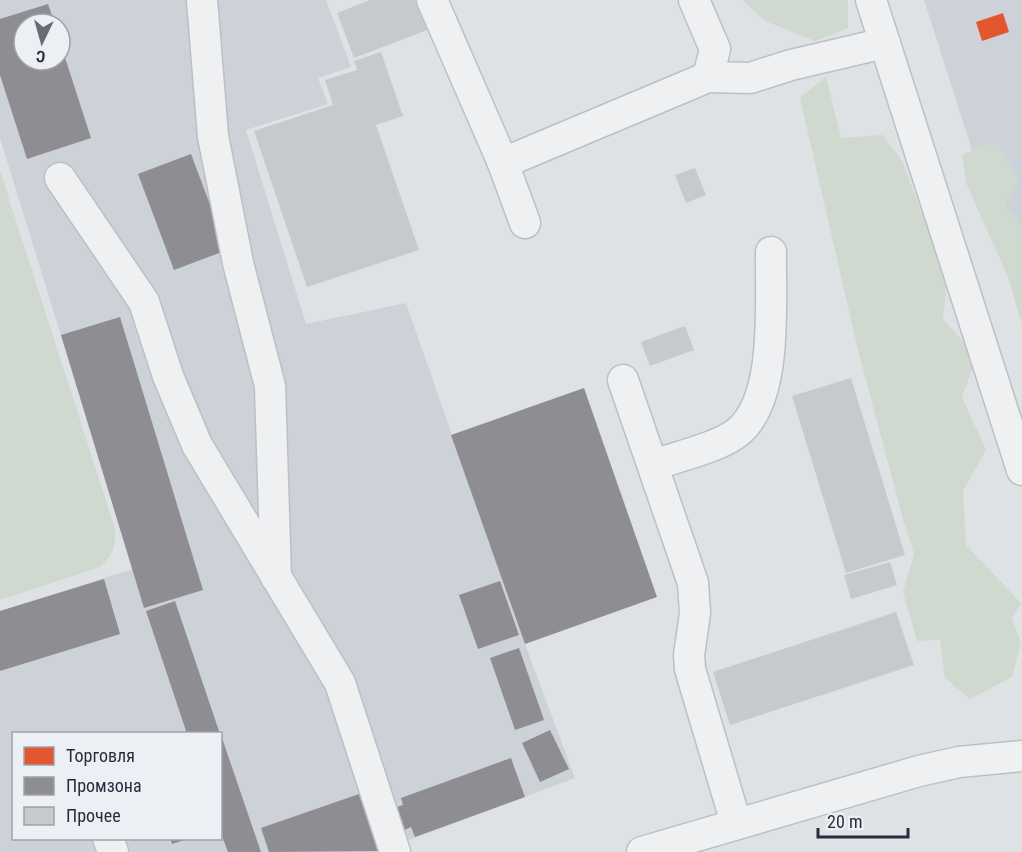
<svg xmlns="http://www.w3.org/2000/svg" width="1022" height="852" viewBox="0 0 1022 852" font-family="'Roboto Condensed',sans-serif">
  <style>
    .built { fill: #cdd1d8; fill-rule: evenodd }
    .green { fill: #cfd9cf }
    .shops { fill: #e4572e }
    .industry { fill: #8d8d92 }
    .building { fill: #c7cacd }
    .lines { fill: none; stroke-linecap: round; stroke-linejoin: round }
    .minor-casing { stroke: #bdc0c3; stroke-width: 33 }
    .minor { stroke: #eef0f2; stroke-width: 30 }
  </style>
  <rect width="100%" height="100%" fill="#dfe2e5"/>
  <g class="built">
    <path d="M0,0H326L351,67L318,78L328,104L246,130L306,324L406,303L525,644L575,778L377,852H0V611L133,569L0,138ZM24,24H60V60H24ZM14,734H220V838H14Z"/>
    <path d="M924,0H1022V306Z"/>
  </g>
  <g class="green">
    <path d="M742,0H848V28L815,41L765,21Z"/>
    <path d="M826,76L841,138L883,135L902,161L947,280L943,319L967,346L975,361L962,397L986,450L963,491L966,545L1021,603L1012,618L1021,642L1012,677L970,699L945,678L940,640L917,641L903,592L914,554L904,523L858,350L800,98Z"/>
    <path d="M995,141L1019,179L1005,205L1022,227V325L1008,277L966,183L962,155Z"/>
    <path d="M0,171L115,529C116,546 113,555 100,567L0,600Z"/>
  </g>
  <path class="shops" d="M1003,13L1009,32L982,41L976,22Z"/>
  <g class="industry">
    <path d="M48,4L55,24H24V60H60V42L91,138L27,159L0,75V19Z"/>
    <path d="M191,154L227,250L174,270L138,174Z"/>
    <path d="M120,317L203,590L144,608L61,335Z"/>
    <path d="M584,388L657,597L525,644L451,435Z"/>
    <path d="M104,579L120,634L0,671V611Z"/>
    <path d="M500,581L519,635L478,649L459,595Z"/>
    <path d="M175,601L220,734H187L146,611Z"/>
    <path d="M519,648L544,720L515,730L490,658Z"/>
    <path d="M550,730L569,769L540,782L522,743Z"/>
    <path d="M221,735L261,852H228L220,831Z"/>
    <path d="M511,758L525,797L415,837L411,827L403,831L394,808L403,805L401,798Z"/>
    <path d="M359,794L379,851L269,852L261,828Z"/>
    <path d="M170,838H188V839L172,844Z"/>
  </g>
  <g class="building">
    <path d="M370,0H415L427,30L354,58L337,13Z"/>
    <path d="M381,52L403,116L376,125L419,250L307,287L254,131L333,105L325,80L357,70L354,61Z"/>
    <path d="M695,168L706,195L686,203L675,175Z"/>
    <path d="M685,326L694,350L650,366L641,342Z"/>
    <path d="M851,378L905,555L846,573L792,396Z"/>
    <path d="M890,562L897,585L851,599L844,575Z"/>
    <path d="M896,612L914,665L730,725L713,672Z"/>
  </g>
  <g class="lines">
    <g class="minor-casing">
      <g id="minor">
        <path d="M202,0L213,136L238,263L270,386L276,577"/>
        <path d="M432,0L503,163L708,77L750,78L791,65L885,43"/>
        <path d="M694,0L715,49L708,77"/>
        <path d="M871,0L1022,470"/>
        <path d="M503,163L525,223"/>
        <path d="M60,178L144,302L168,376L197,445L340,683L395,852"/>
        <path d="M623,380L693,583L695,613L689,655L690,669L736,823"/>
        <path d="M653,465C676,457 720,447 738,432C779,398 770,302 771,252"/>
        <path d="M108,838L113,852"/>
        <path d="M642,852L919,771L959,762L1022,756"/>
      </g>
    </g>
    <use href="#minor" class="minor"/>
  </g>
  <rect x="12" y="732" width="210" height="108" fill="#ecf0f5" stroke="#9da2ac" stroke-width="1.5"/>
  <rect x="24" y="747" width="30" height="18" fill="#e4572e" stroke="#9da2ac" stroke-width="1.5"/>
  <text x="66" y="762" font-size="18" fill="#262e3e">Торговля</text>
  <rect x="24" y="777" width="30" height="18" fill="#8d8d92" stroke="#9da2ac" stroke-width="1.5"/>
  <text x="66" y="792" font-size="18" fill="#262e3e">Промзона</text>
  <rect x="24" y="807" width="30" height="18" fill="#c7cacd" stroke="#9da2ac" stroke-width="1.5"/>
  <text x="66" y="822" font-size="18" fill="#262e3e">Прочее</text>
  <g transform="translate(42 42) rotate(185)"><circle r="28" fill="#ecf0f5" stroke="#9da2ac" stroke-width="1.5"/>
  <path d="M0-4.5L10 22L0 15L-10 22Z" fill="#676d78"/>
  <text y="-9" font-size="16" font-weight="bold" text-anchor="middle" fill="#262e3e">С</text>
  </g>
  <path d="M818 828v9h90v-9" fill="none" stroke="#262e3e" stroke-width="3"/>
  <text x="827" y="828" font-size="18" fill="#262e3e" stroke="#ecf0f5" stroke-width="4.5" paint-order="stroke">20 m</text>
</svg>
